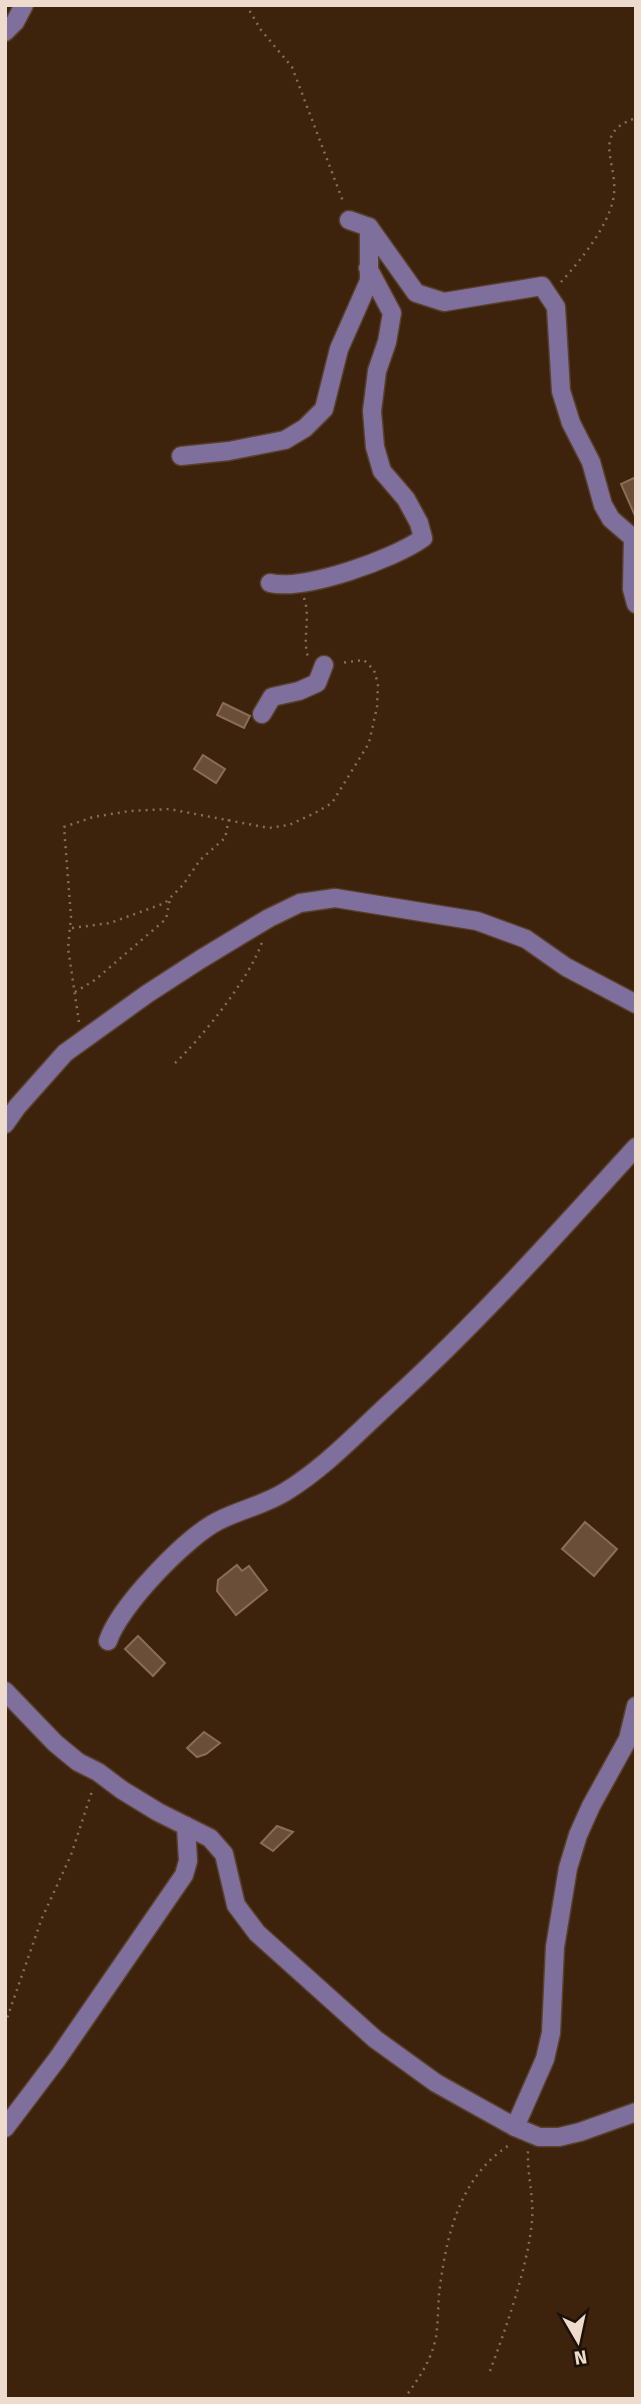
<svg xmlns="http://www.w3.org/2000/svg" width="641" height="2404" viewBox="0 0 641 2404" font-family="'Fira Sans',sans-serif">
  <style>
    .building { fill: #6b4e37; stroke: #8b6c54; stroke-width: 2 }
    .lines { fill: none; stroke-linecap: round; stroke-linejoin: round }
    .minor-casing { stroke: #59402b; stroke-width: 21 }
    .path { stroke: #846e5b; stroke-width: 2.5; stroke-dasharray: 2 5; stroke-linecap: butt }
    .minor { stroke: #7e6f9c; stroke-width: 18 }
  </style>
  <rect width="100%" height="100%" fill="#3d230c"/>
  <g class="building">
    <path d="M636,477V518L621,484Z"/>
    <path d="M223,703L250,716L244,728L217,715Z"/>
    <path d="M203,755L225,769L216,783L194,769Z"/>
    <path d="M585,1522L617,1549L594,1576L562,1549Z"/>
    <path d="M237,1565L242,1571L249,1566L267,1590L236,1615L217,1591L218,1580Z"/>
    <path d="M138,1636L165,1663L153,1676L125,1649Z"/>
    <path d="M204,1732L220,1743L206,1754L197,1757L187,1748Z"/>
    <path d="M277,1826L293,1832L273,1851L261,1843Z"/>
  </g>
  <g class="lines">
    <g class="minor-casing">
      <g id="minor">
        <path d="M5,32L15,22L24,5"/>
        <path d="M349,220L369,227L416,293L444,302L542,286L556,307L561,391L571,423L591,462L603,505L611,519L633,538L632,589L636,604"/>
        <path d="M181,456L229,451L285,440L305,428L324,409L339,349L369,281V227"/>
        <path d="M270,583C305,591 394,559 423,538L419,523L406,499L382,471L375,447L372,411L377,371L387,342L392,313L368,268"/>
        <path d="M262,714L272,697L299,691L317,683L324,665"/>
        <path d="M5,1124L17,1107L65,1053L147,994L201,959L269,918L300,903L335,898L477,921L526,939L566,967L636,1004"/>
        <path d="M108,1641C119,1607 185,1538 218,1521C239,1510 264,1505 285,1492C326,1467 359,1431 394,1399C480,1320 557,1234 636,1147"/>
        <path d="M5,1691L55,1743L78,1762L98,1772L122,1790L158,1812L210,1838L224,1854L236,1905L257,1933L375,2039L436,2083L515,2127L539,2137H559L580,2132L636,2112"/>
        <path d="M515,2127L545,2059L551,2033L555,1947L568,1868L578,1835L591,1806L628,1739L636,1706"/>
        <path d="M5,2128L58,2058L184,1875L188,1861L186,1826"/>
      </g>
    </g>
    <g class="path">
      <path d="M246,5L261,30L292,67L344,204"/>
      <path d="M561,282C580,261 607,228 613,200C621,165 588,134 636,118"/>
      <path d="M304,598C311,618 302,638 308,657"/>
      <path d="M72,928L110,923L165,903L183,885L200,860L225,838L229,819"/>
      <path d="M75,992L95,980L166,919L170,899"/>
      <path d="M79,1022L68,948L71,917L64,827L93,817L130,811L169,809L269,828L289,825L315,813L332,803L369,743L377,707L378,684L374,670L364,660L340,663"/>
      <path d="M175,1063C202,1038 251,976 262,942"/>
      <path d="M5,2024L42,1918L71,1855L93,1788"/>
      <path d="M490,2371C506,2328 528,2266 532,2221C534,2197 527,2174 528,2151"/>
      <path d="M404,2399C418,2379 431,2362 436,2337C438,2323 438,2308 439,2294C446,2237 459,2176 511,2144"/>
    </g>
    <use href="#minor" class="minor"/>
  </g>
  <rect width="641" height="2404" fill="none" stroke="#eddbce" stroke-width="14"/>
  <g transform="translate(578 2341) rotate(171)" stroke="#1c1007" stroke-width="5" paint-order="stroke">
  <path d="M0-5L12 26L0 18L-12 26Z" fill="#eddbce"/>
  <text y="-10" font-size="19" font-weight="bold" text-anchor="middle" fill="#eddbce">N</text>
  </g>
</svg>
